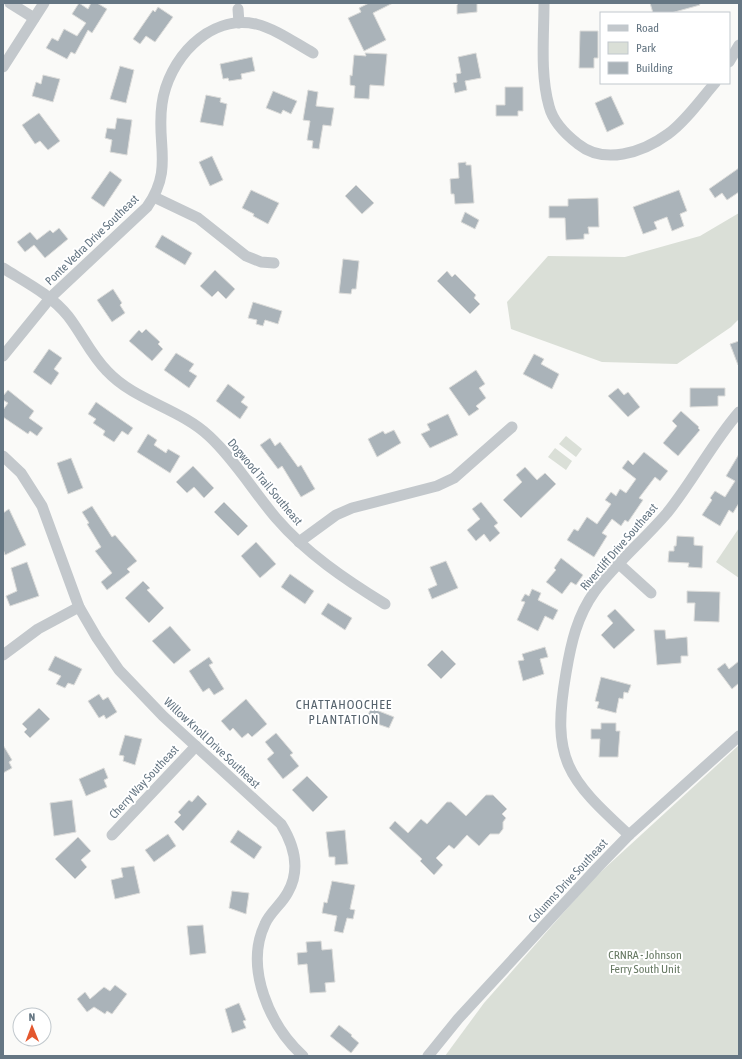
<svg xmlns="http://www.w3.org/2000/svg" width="742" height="1059" viewBox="0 0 742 1059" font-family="'Asap Condensed',sans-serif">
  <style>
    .green { fill: #dadfd7 }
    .building { fill: #aab3b9; stroke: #dcdcda }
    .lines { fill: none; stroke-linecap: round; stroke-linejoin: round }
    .minor { stroke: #c3c8cc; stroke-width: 11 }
    .labels { text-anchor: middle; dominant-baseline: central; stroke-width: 4; stroke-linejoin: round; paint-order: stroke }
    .street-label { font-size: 12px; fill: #657683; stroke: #fff }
    .park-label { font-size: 12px; fill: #687a64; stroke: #fff }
    .neighbourhood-label { font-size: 13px; letter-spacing: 1px; fill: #57646e; stroke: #fff }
  </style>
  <rect width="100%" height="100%" fill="#fafaf8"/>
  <g class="green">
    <path d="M739,213V319L731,327L677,364L602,362L511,329L507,302L548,256L625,257L700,236Z"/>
    <path d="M566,436L582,449L576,457L559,444Z"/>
    <path d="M555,448L572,461L566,470L548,457Z"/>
    <path d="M739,528V578L716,562Z"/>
    <path d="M739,745V1056H445L484,1003L593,879Z"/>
  </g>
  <g class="building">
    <path d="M79,3L88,9L91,3H97L107,9L92,33L88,30L75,54L71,52L67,59L46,48L52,38L58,41L64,29L77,36L86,23L72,14Z"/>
    <path d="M369,3H393L373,13L386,40L364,51L348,18L361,12L359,8Z"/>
    <path d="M459,3H477V12L457,14V5Z"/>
    <path d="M650,3H699L700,5L671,13H653Z"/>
    <path d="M158,7L173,17L155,42L146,36L140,44L133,39L153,10L155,12Z"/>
    <path d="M580,31H598V58H594V68H579Z"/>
    <path d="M365,53L387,54L384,86L370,85L369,99L354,98L355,86L350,85V75L352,76L354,55L366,56Z"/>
    <path d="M476,53L481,78L465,81L467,90L455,93L453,83L457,82L456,74L461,73L458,57Z"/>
    <path d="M252,57L255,71L241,74L242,79L229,81L228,78L223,79L220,64Z"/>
    <path d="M120,66L134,70L126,103L110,99Z"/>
    <path d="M43,75L60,79L53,102L32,96L36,82L41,84Z"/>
    <path d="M505,87H523V111H518V116H496V105H505Z"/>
    <path d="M308,90L318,92L316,106L334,108L331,126L323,125L319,149L312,148L313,141L307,140L310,121L303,120Z"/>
    <path d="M273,91L297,101L291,114L283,110L281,114L266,108Z"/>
    <path d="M206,95L221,98L220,102L227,104L223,126L200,122Z"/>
    <path d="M611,96L624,124L607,132L595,103Z"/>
    <path d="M39,113L60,141L48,150L40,141L35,144L22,125Z"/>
    <path d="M117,118L132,120L127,155L110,152L112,140L105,138L107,128L115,129Z"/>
    <path d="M212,156L223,180L210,186L199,162Z"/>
    <path d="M466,162V165H471L474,203L455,204L454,194H451L450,179L459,178L458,163Z"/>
    <path d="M739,168V192L727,200L722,193L715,198L709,189Z"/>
    <path d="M110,171L122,180L104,207L91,198Z"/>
    <path d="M356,185L374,203L362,214L345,196Z"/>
    <path d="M251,190L279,203L268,224L253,216L254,214L242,208Z"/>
    <path d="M679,190L687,211L680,214L684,226L672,231L667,217L654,222L657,229L643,234L633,207Z"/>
    <path d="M598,198L599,227H588L589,234H584V239L566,240L565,218H549V206H568V199Z"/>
    <path d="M465,212L479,220L475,229L461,222Z"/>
    <path d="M59,228L68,239L45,258L34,245L25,252L17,242L30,232L37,240L50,230L53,233Z"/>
    <path d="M162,235L192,253L185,265L155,247Z"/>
    <path d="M343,259L359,261L356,289H352L351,294L339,293Z"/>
    <path d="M215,270L235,289L226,299L218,291L212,297L200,286Z"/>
    <path d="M447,271L452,277L455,274L476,295L474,298L480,304L470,314L437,281Z"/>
    <path d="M113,289L122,303L120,305L125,313L112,322L97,300Z"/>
    <path d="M253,302L282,311L278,324L265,320L263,326L256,324L257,320L248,318Z"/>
    <path d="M146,329L160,342L158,344L163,349L152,361L129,341L139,330L142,333Z"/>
    <path d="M739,341V365H738L730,344Z"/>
    <path d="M49,349L62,358L54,369L59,373L51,385L33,372Z"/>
    <path d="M176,353L194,364L189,371L197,376L189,388L164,370Z"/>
    <path d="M534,354L544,359L541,364L559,374L552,389L523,374Z"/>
    <path d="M476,370L485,384L479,388L486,398L476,406L479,409L469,416L449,388Z"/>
    <path d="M228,384L245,397L241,402L248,407L240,419L216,401Z"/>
    <path d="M618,388L624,395L628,392L640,407L628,417L608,396Z"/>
    <path d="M690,388H725V396H718V406L690,407Z"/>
    <path d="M8,390L34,411L29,418L43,428L37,436L30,431L28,434L3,417V410L8,403L3,400V396Z"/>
    <path d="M96,402L133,428L128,435L122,431L114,442L103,435L105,431L93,423L96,419L88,414Z"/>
    <path d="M681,411L699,427L698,428L700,430L678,456L663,443L677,426L672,421Z"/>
    <path d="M448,414L458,435L430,448L421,434L430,430L427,424Z"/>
    <path d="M394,430L401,443L377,457L368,439L383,431L385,434Z"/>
    <path d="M148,434L157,440L154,445L166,453L168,449L180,456L170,473L137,452Z"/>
    <path d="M270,438L275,446L280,442L298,467L301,465L315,489L301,497L282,466L278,469L260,445Z"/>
    <path d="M644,452L668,471L660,481L655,477L639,498L643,500L628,522L625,520L621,526L612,519L602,533L607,536L594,557L567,540L574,529L578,531L587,517L597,524L611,504L605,500L611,492L616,496L620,489L626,493L636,479L622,468L628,460L633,465Z"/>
    <path d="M739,454V503L733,513L729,510L720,526L702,515L712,500L710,498L715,491L725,497L735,481L726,476Z"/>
    <path d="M71,458L83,488L68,494L57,463Z"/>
    <path d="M193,466L214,488L204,498L194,487L187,493L176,482Z"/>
    <path d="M525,467L537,480L545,473L556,484L521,518L503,500L522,482L516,475Z"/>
    <path d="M224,502L248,526L238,536L214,512Z"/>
    <path d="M481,502L498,523L494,526L500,533L490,542L484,534L476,541L467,530L480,519L472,509Z"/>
    <path d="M92,506L112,537L115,535L137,561L127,569L130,572L107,590L101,582L112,573L95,551L101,547L87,524L89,523L82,512Z"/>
    <path d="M9,509L26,545L5,555L3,549V513Z"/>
    <path d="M677,536L694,537V545L703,546L702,568L688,567L689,563L668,562L669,551H674V546H676Z"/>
    <path d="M256,542L276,564L260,578L241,556Z"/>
    <path d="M561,558L583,575L576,585L571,582L562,594L546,582L556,570L554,568Z"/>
    <path d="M446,561L458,588L432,599L428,589L437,585L430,567Z"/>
    <path d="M27,562L39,596L10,606L6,596L17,591L11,568Z"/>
    <path d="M290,574L314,591L305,604L281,587Z"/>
    <path d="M143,581L150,588L147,590L164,608L149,623L125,598Z"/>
    <path d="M532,589L541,593L538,600L558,610L553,620L545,616L538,631L517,620L525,602L521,601L525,594L529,596Z"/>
    <path d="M687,591L720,592L719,622L694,621L695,603H687Z"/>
    <path d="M328,603L352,618L345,630L321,614Z"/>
    <path d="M615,609L635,630L614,649L601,635L613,623L607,616Z"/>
    <path d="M170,626L191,650L174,664L152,641Z"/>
    <path d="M654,630H665L666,639L687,637L688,656H681V663L657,665Z"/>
    <path d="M545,647L548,657L540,659L544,674L523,681L518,661L524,660L522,654Z"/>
    <path d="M442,650L456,664L441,679L427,665Z"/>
    <path d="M55,656L82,669L74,685L68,683L65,688L56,684L61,676L48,670Z"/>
    <path d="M209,657L213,663L209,665L224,689L214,695L209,688L203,692L189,671Z"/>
    <path d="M739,661V683L732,689L717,669L725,663L729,669Z"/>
    <path d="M601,677L631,685L628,693L624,692L623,699L619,698L616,713L597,708L599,702L595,701Z"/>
    <path d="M99,694L103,700L108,697L117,712L106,719L104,715L99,718L88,701Z"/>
    <path d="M246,699L267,724L252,737L248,733L242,738L233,728L230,731L221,721Z"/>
    <path d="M39,708L50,719L30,738L24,732L27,729L22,724Z"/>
    <path d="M371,708L394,717L389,728L366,720Z"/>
    <path d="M601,723H616V731H620L618,757H599L600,739H591V729H601Z"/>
    <path d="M276,733L293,753L290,755L299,766L283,779L267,759L274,753L265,742Z"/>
    <path d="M125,735L142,739L135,765L123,761L124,756L119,755Z"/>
    <path d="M3,745L12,760L9,762L12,768L3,773Z"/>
    <path d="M104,768L108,778L104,780L107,787L86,796L79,779Z"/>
    <path d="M307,776L328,797L313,812L292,790Z"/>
    <path d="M198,795L207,804L183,831L174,822L181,815L178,812L189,800L192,802Z"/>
    <path d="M486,795H493L507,809L502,814L506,818L503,822V829L499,834H490L479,846L467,835L454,849L449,845L436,858L443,865L434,875L420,861L422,859L389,828L395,821L408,833L421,819L427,824L447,802H451L466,816Z"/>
    <path d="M72,800L76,832L54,836L50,803Z"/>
    <path d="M238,830L262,847L254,859L230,842Z"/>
    <path d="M345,830L348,864L335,865V857H329L326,832Z"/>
    <path d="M168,834L176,846L154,862L145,850Z"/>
    <path d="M78,837L91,851L81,860L87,867L75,879L55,859Z"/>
    <path d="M134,866L140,893L115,899L111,880L123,877L121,868Z"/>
    <path d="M332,881L355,885L350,909L355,910L353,919L347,918L343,933L334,931L337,916L322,913L324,902L327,903Z"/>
    <path d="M232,891L249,893L246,914L229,908Z"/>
    <path d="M203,925L206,953L190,955L187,926Z"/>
    <path d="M321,941L322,950L332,949L335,982L325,983L326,992L310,993L307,964L298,965L297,953L307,952L306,942Z"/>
    <path d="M115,985L127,994L112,1014L107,1011L105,1014L94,1007L87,1012L77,999L85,992L90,999L104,987L110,991Z"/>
    <path d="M239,1003L246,1020L243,1021L246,1028L232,1033L225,1009Z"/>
    <path d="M339,1025L352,1035L351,1036L359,1043L351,1053L330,1036Z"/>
  </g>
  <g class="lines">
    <g class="minor">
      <path d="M10,3L34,18"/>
      <path d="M544,3C544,36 540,74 549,106C553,122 565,134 578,144C604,165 642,153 668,134C685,122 701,99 715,83"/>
      <path d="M238,9L239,23"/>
      <path d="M729,62L739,45"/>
      <path d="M3,67L44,3"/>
      <path d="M154,197L198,218L246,256L261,262L274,263"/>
      <path d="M3,268C27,283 51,295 68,316C82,334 91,355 107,371C135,401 179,408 209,436C235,460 253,491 276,518C306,553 346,580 385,604"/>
      <path d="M3,356L51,297L147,207C174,169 156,144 162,104C168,60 208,14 256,24C276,29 295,43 313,53"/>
      <path d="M3,456L21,473L42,506L79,607L97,638L119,670L163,716L281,824C294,845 301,869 288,892C282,904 270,912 265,924C244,968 270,1026 303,1056"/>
      <path d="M299,542L336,515L352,508L437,486L454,478L512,427"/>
      <path d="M619,564L651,593"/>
      <path d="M3,655L38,629L79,607"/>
      <path d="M112,835L196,746"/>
      <path d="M629,835C567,778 551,760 566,673C571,643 577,616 595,591C616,563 644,540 667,513C693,481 712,443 739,412"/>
      <path d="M428,1056L458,1019L597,868L629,835L739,736"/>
    </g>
  </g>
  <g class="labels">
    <g class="street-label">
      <text transform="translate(92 240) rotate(-44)">Ponte Vedra Drive Southeast</text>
      <text transform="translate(265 482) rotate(50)">Dogwood Trail Southeast</text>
      <text transform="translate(619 547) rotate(-49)">Rivercliff Drive Southeast</text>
      <text transform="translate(212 743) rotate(43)">Willow Knoll Drive Southeast</text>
      <text transform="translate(144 782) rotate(-47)">Cherry Way Southeast</text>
      <text transform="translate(568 881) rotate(-47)">Columns Drive Southeast</text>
    </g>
    <g class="park-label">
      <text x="645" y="955">CRNRA - Johnson<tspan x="645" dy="14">Ferry South Unit</tspan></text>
    </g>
    <g class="neighbourhood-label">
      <text x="344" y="704">CHATTAHOOCHEE<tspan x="344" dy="15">PLANTATION</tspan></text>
    </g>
  </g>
  <rect width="742" height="1059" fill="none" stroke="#657683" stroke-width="8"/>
  <rect x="600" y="12" width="130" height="72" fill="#ffffff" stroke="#c1c8cd"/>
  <rect x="608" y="25" width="20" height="6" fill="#c3c8cc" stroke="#c1c8cd"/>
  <text x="636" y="32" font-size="12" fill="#657683">Road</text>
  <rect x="608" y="42" width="20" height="12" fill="#dadfd7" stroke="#c1c8cd"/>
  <text x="636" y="52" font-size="12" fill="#657683">Park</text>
  <rect x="608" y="62" width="20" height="12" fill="#aab3b9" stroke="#c1c8cd"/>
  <text x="636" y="72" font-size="12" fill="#657683">Building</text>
  <g transform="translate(32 1027) rotate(359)"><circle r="19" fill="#ffffff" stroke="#c1c8cd"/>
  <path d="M0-3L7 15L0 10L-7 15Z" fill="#e4572e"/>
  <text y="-6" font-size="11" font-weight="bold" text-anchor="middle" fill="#657683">N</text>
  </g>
</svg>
